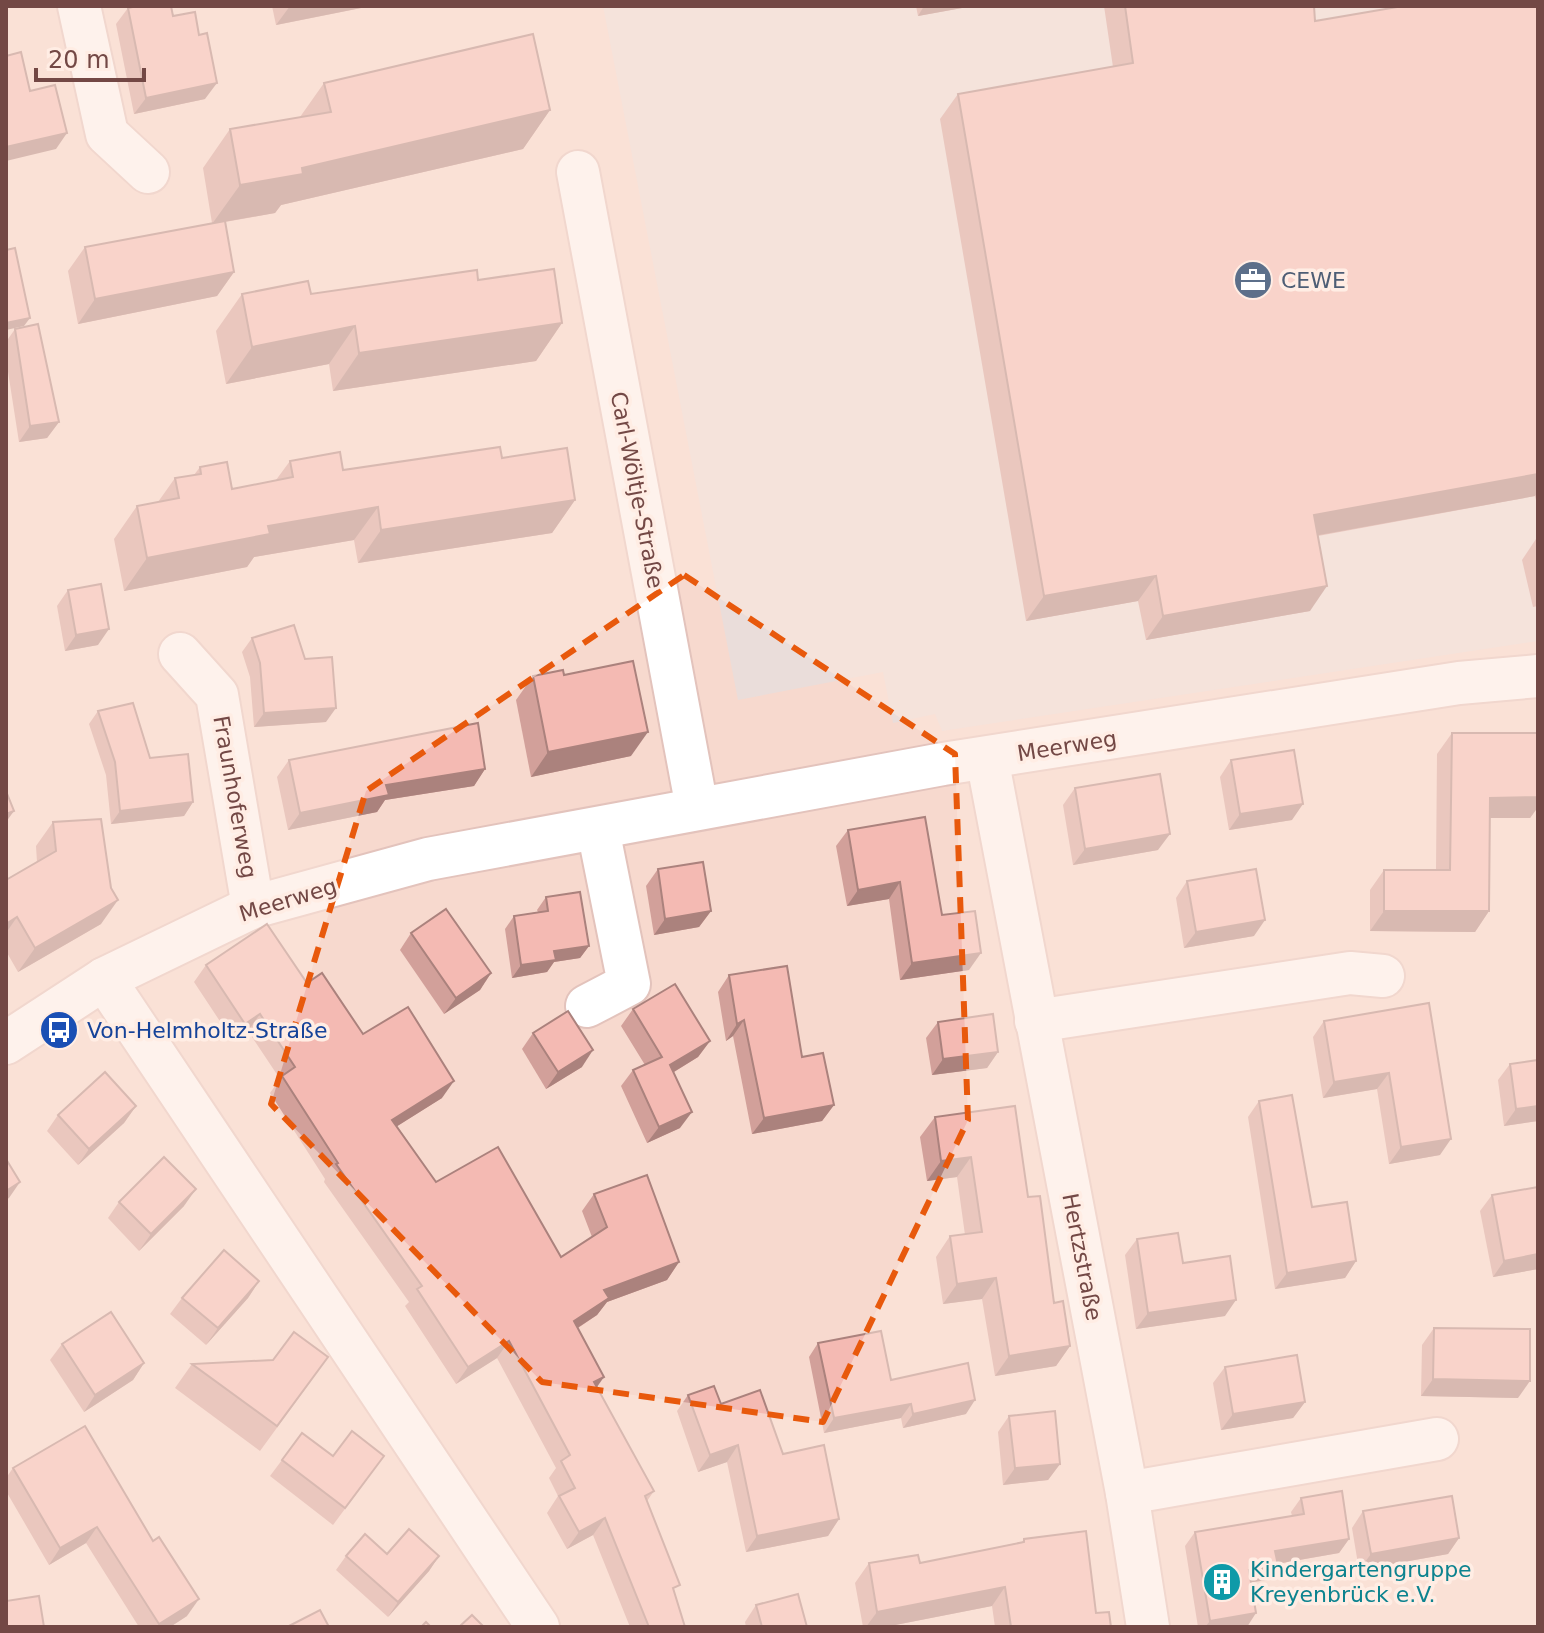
<svg xmlns="http://www.w3.org/2000/svg" width="1544" height="1633" viewBox="0 0 1544 1633" font-family="'DejaVu Sans',sans-serif">
  <style>
    .residential { fill: #f7d9ce }
    .industrial { fill: #eaddda }
    .lines { fill: none; stroke-linecap: round; stroke-linejoin: round }
    .minor-casing { stroke: #e3c3bc; stroke-width: 46 }
    .minor { stroke: #fff; stroke-width: 42 }
    .wall { fill: #d2a09a }
    .shaded-wall { fill: #ab827d }
    .building { fill: #f4bab3; stroke: #ab827d; stroke-width: 2 }
    .marked { fill: none; stroke: #e8590c; stroke-width: 6; stroke-dasharray: 16 10; stroke-linejoin: round }
    .labels { text-anchor: middle; dominant-baseline: central; stroke-width: 7; stroke-linejoin: round; paint-order: stroke }
    .service-label { font-size: 22px; fill: #4e5e75; stroke: #ffede4; text-anchor: start }
    .street-label { font-size: 22px; fill: #734845; stroke: #ffede4 }
    .transit-label { font-size: 22px; fill: #164399; stroke: #ffede4; text-anchor: start }
    .culture-label { font-size: 22px; fill: #0d838f; stroke: #ffede4; text-anchor: start }
  </style>
  <rect width="100%" height="100%" fill="#fde7dd"/>
  <rect class="residential" x="6" y="6" width="1532" height="1621"/>
  <path class="industrial" d="M603,6H1538V641L942,731L935,714L893,723L883,672L738,700Z"/>
  <g class="lines">
    <g class="minor-casing">
      <g id="minor">
        <path d="M79,6L107,134L148,172"/>
        <path d="M578,172L697,808"/>
        <path d="M180,654L217,695L253,907"/>
        <path d="M987,758L1127,1493L1148,1627"/>
        <path d="M104,979L538,1627"/>
        <path d="M587,1006L629,984L598,829"/>
        <path d="M1036,1021L1350,973L1383,976"/>
        <path d="M6,1043L104,979L253,907L428,859L943,764L1459,683L1538,676"/>
        <path d="M1127,1493L1437,1439"/>
      </g>
    </g>
    <use href="#minor" class="minor"/>
  </g>
  <g class="wall">
    <path d="M272,6H371L276,25Z"/>
    <path d="M916,6H973L918,16Z"/>
    <path d="M1104,6H1314L1315,21L1538,6V508L1535,496L1318,536L1310,611L1146,640L1138,601L1026,621L940,119L958,94L1113,67Z"/>
    <path d="M128,8L173,16L205,99L134,114L116,24Z"/>
    <path d="M324,83L550,110L523,149L281,205L275,213L225,222L234,272L217,296L78,324L68,271L85,247L212,223L203,168L230,129L300,117Z"/>
    <path d="M478,280L562,323L536,361L333,391L329,364L226,384L216,331L242,294H311Z"/>
    <path d="M15,329L59,422L47,438L19,442L6,359V342Z"/>
    <path d="M502,458L575,500L552,533L358,563L354,540L254,557L247,567L124,591L114,539L137,506L158,502L175,478L194,475L200,467L232,489L276,480L290,461L343,470Z"/>
    <path d="M1538,536V606L1533,607L1522,560Z"/>
    <path d="M68,590L98,645L65,651L57,606Z"/>
    <path d="M252,638L305,659L326,722L254,727L250,677L242,652Z"/>
    <path d="M564,675L631,756L531,777L516,700L533,676Z"/>
    <path d="M98,711L150,758L193,802L184,816L111,824L106,775L89,724Z"/>
    <path d="M1452,733H1538V807L1530,818H1490L1489,911L1475,932L1370,931V890L1384,870H1436L1437,754Z"/>
    <path d="M289,760L485,769L474,786L385,800L377,812L288,830L277,777Z"/>
    <path d="M1231,760L1292,820L1229,830L1220,777Z"/>
    <path d="M1075,788L1158,850L1073,865L1063,805Z"/>
    <path d="M53,822L111,888L101,924L18,972L6,951V880L37,862L36,846Z"/>
    <path d="M848,830L942,915L969,970L900,980L889,899L847,906L836,846Z"/>
    <path d="M658,869L711,911L699,927L654,935L646,886Z"/>
    <path d="M1187,881L1254,936L1184,948L1176,898Z"/>
    <path d="M546,897L589,946L580,958L554,962L547,972L512,978L505,929L514,916L538,912L537,910Z"/>
    <path d="M411,933L491,973L480,990L444,1014L400,950Z"/>
    <path d="M206,965L307,983L363,1034L442,1098L397,1126L436,1182L561,1257L592,1237L582,1211L594,1194L679,1262L667,1280L607,1302L597,1315L578,1328L597,1387L654,1491L647,1501L685,1627H630L593,1535L567,1549L547,1513L558,1496L549,1478L556,1468L497,1358L456,1384L405,1306L409,1302L324,1182L325,1179L270,1093L280,1079L248,1031L233,1041L194,982Z"/>
    <path d="M729,975L802,1057L834,1105L822,1121L752,1134L733,1036L726,1041L718,992Z"/>
    <path d="M1429,1003L1440,1155L1389,1164L1377,1089L1323,1098L1313,1037L1324,1021Z"/>
    <path d="M633,1009L710,1041L698,1057L674,1072L680,1128L647,1143L621,1086L633,1070L645,1065L621,1026Z"/>
    <path d="M938,1022L998,1052L987,1068L932,1075L926,1038Z"/>
    <path d="M533,1033L582,1067L546,1089L522,1049Z"/>
    <path d="M1510,1064L1538,1121L1504,1126L1498,1080Z"/>
    <path d="M1259,1101L1312,1207L1356,1261L1345,1278L1275,1289L1248,1117Z"/>
    <path d="M136,1106L124,1123L78,1165L47,1131L58,1115Z"/>
    <path d="M935,1117L1028,1197L1054,1303L1070,1346L1056,1366L995,1376L982,1299L943,1304L936,1257L950,1236L965,1235L957,1177L927,1181L920,1137Z"/>
    <path d="M1492,1195L1538,1269L1493,1277L1480,1211Z"/>
    <path d="M119,1202L184,1206L139,1251L108,1218Z"/>
    <path d="M1137,1239L1183,1263L1225,1316L1136,1329L1125,1255Z"/>
    <path d="M259,1281L248,1298L206,1345L170,1314L182,1298Z"/>
    <path d="M1434,1328L1518,1398L1421,1396L1422,1345Z"/>
    <path d="M818,1343L891,1380L966,1414L903,1428L901,1418L824,1433L809,1357Z"/>
    <path d="M62,1344L144,1363L133,1380L84,1412L50,1360Z"/>
    <path d="M273,1360L311,1381L260,1451L175,1388L192,1364Z"/>
    <path d="M1225,1367L1305,1402L1293,1418L1221,1430L1213,1383Z"/>
    <path d="M688,1395L721,1404L839,1519L828,1536L746,1552L727,1462L698,1472L677,1411Z"/>
    <path d="M1009,1416L1060,1464L1048,1480L1003,1485L998,1432Z"/>
    <path d="M85,1426L187,1616L170,1627H139L86,1543L49,1565L6,1491V1478L13,1468Z"/>
    <path d="M333,1456H384L333,1525L270,1476L282,1460Z"/>
    <path d="M1301,1498L1349,1539L1339,1553L1277,1564L1268,1580L1251,1582L1247,1627H1198L1185,1546L1195,1532L1292,1516L1291,1512Z"/>
    <path d="M1363,1511L1459,1538L1448,1554L1359,1570L1352,1528Z"/>
    <path d="M1024,1539L1096,1613L1111,1627H995L992,1606L885,1627H863L855,1583L869,1563H920L1022,1542Z"/>
    <path d="M387,1554L439,1556L429,1571L388,1617L336,1570L346,1556Z"/>
    <path d="M756,1605L807,1627H746L745,1622Z"/>
  </g>
  <g class="shaded-wall">
    <path d="M290,6H371L276,25Z"/>
    <path d="M924,6H973L918,16Z"/>
    <path d="M217,83L205,99L134,114L146,98Z"/>
    <path d="M550,110L523,149L281,205L275,213L212,224L240,185L302,168Z"/>
    <path d="M67,133L56,149L6,161V147Z"/>
    <path d="M234,272L217,296L78,324L95,299Z"/>
    <path d="M30,318L24,326L6,330V323Z"/>
    <path d="M562,323L536,361L333,391L359,353Z"/>
    <path d="M355,326L329,364L226,384L252,347Z"/>
    <path d="M59,422L47,438L19,442L30,426Z"/>
    <path d="M1538,474V492L1535,496L1297,539L1314,515Z"/>
    <path d="M575,500L552,533L358,563L381,530Z"/>
    <path d="M378,507L354,540L254,557L247,567L124,591L147,558L268,526Z"/>
    <path d="M1156,576L1138,601L1026,621L1044,596Z"/>
    <path d="M1327,586L1310,611L1146,640L1163,616Z"/>
    <path d="M109,629L98,645L65,651L76,635Z"/>
    <path d="M336,708L326,722L254,727L264,713Z"/>
    <path d="M648,732L631,756L531,777L548,752Z"/>
    <path d="M485,769L474,786L385,800L377,812L288,830L300,813L386,785Z"/>
    <path d="M1538,797V807L1530,818H1475L1490,798Z"/>
    <path d="M193,802L184,816L111,824L120,811Z"/>
    <path d="M1303,804L1292,820L1229,830L1240,814Z"/>
    <path d="M14,811L6,822V814Z"/>
    <path d="M1170,834L1158,850L1073,865L1085,849Z"/>
    <path d="M900,882L889,899L847,906L858,890Z"/>
    <path d="M118,900L101,924L18,972L35,948Z"/>
    <path d="M711,911L699,927L654,935L665,919Z"/>
    <path d="M1384,911H1489L1475,932L1370,931Z"/>
    <path d="M17,917L6,933V924Z"/>
    <path d="M1265,920L1254,936L1184,948L1196,932Z"/>
    <path d="M589,946L580,958L554,962L547,972L512,978L521,965L554,951Z"/>
    <path d="M981,953L969,970L900,980L912,963Z"/>
    <path d="M491,973L480,990L444,1014L456,998Z"/>
    <path d="M260,1014L248,1031L233,1041L245,1024Z"/>
    <path d="M744,1020L733,1036L726,1041L737,1024Z"/>
    <path d="M710,1041L698,1057L659,1081L670,1065Z"/>
    <path d="M593,1050L582,1067L546,1089L558,1072Z"/>
    <path d="M998,1052L987,1068L932,1075L943,1059Z"/>
    <path d="M1389,1073L1377,1089L1323,1098L1334,1082Z"/>
    <path d="M454,1081L442,1098L380,1137L392,1120Z"/>
    <path d="M834,1105L822,1121L752,1134L764,1118Z"/>
    <path d="M136,1106L124,1123L78,1165L89,1149Z"/>
    <path d="M1538,1106V1121L1504,1126L1516,1109Z"/>
    <path d="M692,1112L680,1128L647,1143L659,1127Z"/>
    <path d="M1451,1139L1440,1155L1389,1164L1401,1147Z"/>
    <path d="M971,1157L957,1177L927,1181L941,1161Z"/>
    <path d="M20,1182L9,1198L6,1200V1191Z"/>
    <path d="M196,1189L184,1206L139,1251L151,1234Z"/>
    <path d="M1538,1254V1269L1493,1277L1504,1261Z"/>
    <path d="M1356,1261L1345,1278L1275,1289L1287,1273Z"/>
    <path d="M679,1262L667,1280L607,1302L597,1315L562,1338L574,1321L604,1290Z"/>
    <path d="M996,1278L982,1299L943,1304L957,1284Z"/>
    <path d="M259,1281L248,1298L206,1345L218,1328Z"/>
    <path d="M1236,1300L1225,1316L1136,1329L1148,1313Z"/>
    <path d="M509,1341L497,1358L456,1384L468,1367Z"/>
    <path d="M1070,1346L1056,1366L995,1376L1009,1356Z"/>
    <path d="M144,1363L133,1380L84,1412L95,1395Z"/>
    <path d="M604,1377L592,1394L594,1382Z"/>
    <path d="M1433,1379L1530,1381L1518,1398L1421,1396Z"/>
    <path d="M975,1400L966,1414L903,1428L913,1414Z"/>
    <path d="M1305,1402L1293,1418L1221,1430L1233,1414Z"/>
    <path d="M911,1404L901,1418L824,1433L834,1418Z"/>
    <path d="M738,1445L727,1462L698,1472L710,1455Z"/>
    <path d="M1060,1464L1048,1480L1003,1485L1015,1468Z"/>
    <path d="M605,1518L593,1535L567,1549L579,1532Z"/>
    <path d="M839,1519L828,1536L746,1552L757,1536Z"/>
    <path d="M97,1527L86,1543L49,1565L60,1548Z"/>
    <path d="M1459,1538L1448,1554L1359,1570L1371,1554Z"/>
    <path d="M1349,1539L1339,1553L1265,1566L1275,1551Z"/>
    <path d="M439,1556L429,1571L388,1617L398,1602Z"/>
    <path d="M1278,1565L1268,1580L1239,1584L1249,1570Z"/>
    <path d="M1005,1587L992,1606L885,1627H866L877,1612Z"/>
    <path d="M199,1599L187,1616L170,1627H157L159,1624Z"/>
    <path d="M1256,1613L1247,1627H1205L1210,1621Z"/>
  </g>
  <g class="building">
    <path d="M137,6H171L173,16L195,12L199,35L207,33L217,83L146,98L128,8Z"/>
    <path d="M1125,6H1314L1315,21L1403,6H1538V474L1314,515L1327,586L1163,616L1156,576L1044,596L958,94L1133,63Z"/>
    <path d="M533,34L550,110L302,168L303,174L240,185L230,129L331,112L324,83Z"/>
    <path d="M21,52L30,91L55,85L67,133L6,147V56Z"/>
    <path d="M225,221L234,272L95,299L85,247Z"/>
    <path d="M15,248L30,318L6,323V250Z"/>
    <path d="M554,269L562,323L359,353L355,326L252,347L242,294L308,281L311,294L477,270L478,280Z"/>
    <path d="M38,324L59,422L30,426L15,329Z"/>
    <path d="M500,447L502,458L567,448L575,500L381,530L378,507L268,526L270,534L147,558L137,506L179,498L175,478L201,474L200,467L227,462L232,489L293,477L290,461L340,452L343,470Z"/>
    <path d="M101,584L109,629L76,635L68,590Z"/>
    <path d="M294,625L305,659L332,657L336,708L264,713L260,663L252,638Z"/>
    <path d="M633,661L648,732L548,752L533,676L563,670L564,675Z"/>
    <path d="M133,703L150,758L188,754L193,802L120,811L115,762L98,711Z"/>
    <path d="M478,723L485,769L386,785L389,795L300,813L289,760Z"/>
    <path d="M1452,733H1538V797L1490,798L1489,911H1384V870H1450Z"/>
    <path d="M1294,750L1303,804L1240,814L1231,760Z"/>
    <path d="M1160,774L1170,834L1085,849L1075,788Z"/>
    <path d="M6,791L14,811L6,814Z"/>
    <path d="M925,817L942,915L975,911L981,953L912,963L900,882L858,890L848,830Z"/>
    <path d="M101,819L111,888L118,900L35,948L17,917L6,924V880L56,851L53,822Z"/>
    <path d="M703,862L711,911L665,919L658,869Z"/>
    <path d="M1256,869L1265,920L1196,932L1187,881Z"/>
    <path d="M580,892L589,946L554,951L556,960L521,965L514,916L548,911L546,897Z"/>
    <path d="M446,909L491,973L456,998L411,933Z"/>
    <path d="M267,924L307,983L322,973L363,1034L408,1007L454,1081L392,1120L436,1182L498,1147L561,1257L607,1227L594,1194L647,1175L679,1262L604,1290L609,1298L574,1321L604,1377L594,1382L654,1491L645,1496L680,1585L673,1588L685,1627H649L605,1518L579,1532L559,1496L575,1488L561,1461L570,1455L509,1341L468,1367L417,1289L422,1286L336,1164L338,1163L282,1076L295,1067L260,1014L245,1024L206,965Z"/>
    <path d="M787,966L802,1057L823,1053L834,1105L764,1118L744,1020L737,1024L729,975Z"/>
    <path d="M675,984L710,1041L670,1065L692,1112L659,1127L633,1070L662,1057L633,1009Z"/>
    <path d="M1429,1003L1451,1139L1401,1147L1389,1073L1334,1082L1324,1021Z"/>
    <path d="M568,1011L593,1050L558,1072L533,1033Z"/>
    <path d="M993,1014L998,1052L943,1059L938,1022Z"/>
    <path d="M1538,1060V1106L1516,1109L1510,1064Z"/>
    <path d="M105,1072L136,1106L89,1149L58,1115Z"/>
    <path d="M1292,1095L1312,1207L1347,1202L1356,1261L1287,1273L1259,1101Z"/>
    <path d="M1015,1106L1028,1197L1040,1196L1054,1303L1063,1301L1070,1346L1009,1356L996,1278L957,1284L950,1236L982,1232L971,1157L941,1161L935,1117Z"/>
    <path d="M164,1157L196,1189L151,1234L119,1202Z"/>
    <path d="M6,1159L20,1182L6,1191Z"/>
    <path d="M1538,1187V1254L1504,1261L1492,1195Z"/>
    <path d="M1178,1233L1183,1263L1230,1256L1236,1300L1148,1313L1137,1239Z"/>
    <path d="M224,1250L259,1281L218,1328L182,1298Z"/>
    <path d="M111,1312L144,1363L95,1395L62,1344Z"/>
    <path d="M1434,1328L1530,1329V1381L1433,1379Z"/>
    <path d="M881,1331L891,1380L968,1363L975,1400L913,1414L911,1404L834,1418L818,1343Z"/>
    <path d="M294,1332L328,1357L277,1426L192,1364L273,1360Z"/>
    <path d="M1297,1355L1305,1402L1233,1414L1225,1367Z"/>
    <path d="M714,1386L721,1404L760,1390L783,1454L824,1445L839,1519L757,1536L738,1445L710,1455L688,1395Z"/>
    <path d="M1055,1411L1060,1464L1015,1468L1009,1416Z"/>
    <path d="M85,1426L153,1541L159,1537L199,1599L159,1624L97,1527L60,1548L13,1468Z"/>
    <path d="M352,1431L384,1456L345,1508L282,1460L302,1433L333,1456Z"/>
    <path d="M1342,1491L1349,1539L1275,1551L1278,1565L1249,1570L1256,1613L1210,1621L1195,1532L1304,1514L1301,1498Z"/>
    <path d="M1452,1496L1459,1538L1371,1554L1363,1511Z"/>
    <path d="M409,1529L439,1556L398,1602L346,1556L365,1534L387,1554Z"/>
    <path d="M1086,1531L1096,1613L1109,1612L1111,1627H1011L1005,1587L877,1612L869,1563L918,1555L920,1563L1024,1542V1539Z"/>
    <path d="M798,1594L807,1627H762L756,1605Z"/>
    <path d="M39,1596L44,1627H6V1601Z"/>
    <path d="M320,1610L329,1627H287Z"/>
    <path d="M472,1615L484,1627H459Z"/>
    <path d="M426,1622L431,1627H421Z"/>
  </g>
  <path d="M0 0H1544V1633H0ZM684,575L955,754L968,1120L823,1422L542,1382L271,1104L366,791Z" fill="#fde7dd" fill-opacity=".55" fill-rule="evenodd"/>
  <path class="marked" d="M684,575L955,754L968,1120L823,1422L542,1382L271,1104L366,791Z"/>
  <defs>
    <g id="office-disc" transform="scale(2)"><circle r="9.5" fill="#5c6f8a" stroke="#ffede4"/><path d="M-6-3h4V-5.5h4V-3h4V5H-6ZM-1-4.5V-3h2v-1.5ZM-6 0V1H6V0Z" fill="#fff"/></g>
    <g id="bus-disc" transform="scale(2)"><circle r="9.5" fill="#1a4fb4" stroke="#ffede4"/><path d="M-5-6H5V4H4V6H2V4H-2V6H-4V4H-5ZM-3.5-4V0h7V-4ZM-3.5 1.2v1.5H-2V1.2ZM2 1.2v1.5H3.5V1.2Z" fill="#fff"/></g>
    <g id="building-disc" transform="scale(2)"><circle r="9.5" fill="#0f9aa8" stroke="#ffede4"/><path d="M-4-6H4V6H1V3H-1V6H-4ZM-2.5-4.3h1.7v1.8h-1.7ZM.8-4.3h1.7v1.8H.8ZM-2.5-1h1.7V.8h-1.7ZM.8-1h1.7V.8H.8Z" fill="#fff"/></g>
  </defs>
  <g fill-rule="evenodd">
    <use href="#office-disc" x="1253" y="280"/>
    <use href="#bus-disc" x="59" y="1030"/>
    <use href="#building-disc" x="1222" y="1582"/>
  </g>
  <g class="labels">
    <g class="service-label">
      <text x="1281" y="280">CEWE</text>
    </g>
    <g class="street-label">
      <text transform="translate(637 490) rotate(79)">Carl-Wöltje-Straße</text>
      <text transform="translate(1067 746) rotate(-9)">Meerweg</text>
      <text transform="translate(235 797) rotate(80)">Fraunhoferweg</text>
      <text transform="translate(288 900) rotate(-17)">Meerweg</text>
      <text transform="translate(1082 1257) rotate(79)">Hertzstraße</text>
    </g>
    <g class="transit-label">
      <text x="87" y="1030">Von-Helmholtz-Straße</text>
    </g>
    <g class="culture-label">
      <text x="1250" y="1569">Kindergartengruppe<tspan x="1250" dy="25">Kreyenbrück e.V.</tspan></text>
    </g>
  </g>
  <rect width="1544" height="1633" fill="none" stroke="#734845" stroke-width="16"/>
  <path d="M36 68v12h108v-12" fill="none" stroke="#734845" stroke-width="4"/>
  <text x="48" y="68" font-size="24" fill="#734845" stroke="#ffede4" stroke-width="6" paint-order="stroke">20 m</text>
</svg>
